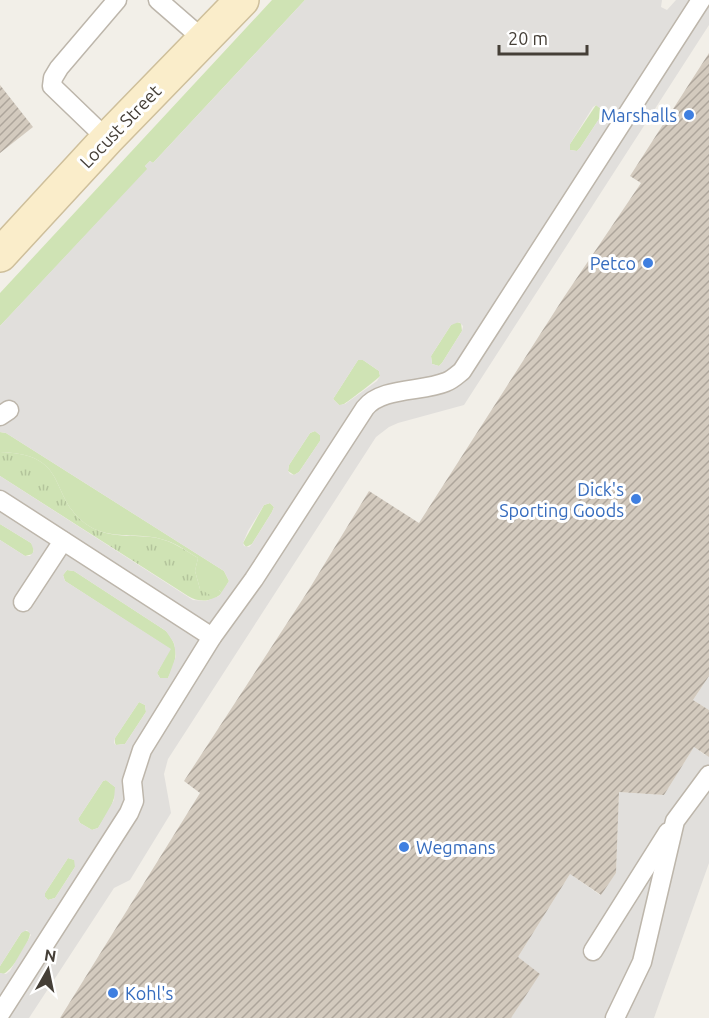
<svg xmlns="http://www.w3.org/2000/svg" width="709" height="1018" viewBox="0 0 709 1018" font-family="Ubuntu,sans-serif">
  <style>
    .grass { fill: url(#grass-tufts) }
    .green { fill: #cfe3b4 }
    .parking { fill: #e1dfdc; fill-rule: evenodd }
    .building { fill: url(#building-hatch) }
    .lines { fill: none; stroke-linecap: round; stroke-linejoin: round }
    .lane-casing { stroke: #bdb6ab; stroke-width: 21 }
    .secondary-casing { stroke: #cebf9b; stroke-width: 36 }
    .lane { stroke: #fff; stroke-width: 18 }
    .secondary { stroke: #faedca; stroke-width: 33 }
    .shop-dot { fill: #3f7fe0; stroke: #fff; stroke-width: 2 }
    .labels { text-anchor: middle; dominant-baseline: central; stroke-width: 6; stroke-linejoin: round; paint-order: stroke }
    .shop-label { font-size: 18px; fill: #366cbe; stroke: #fff; text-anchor: end }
    .street-label { font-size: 18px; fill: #453f37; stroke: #fff }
  </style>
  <defs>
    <pattern id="grass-tufts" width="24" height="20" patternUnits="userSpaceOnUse" patternTransform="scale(1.5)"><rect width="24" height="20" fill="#cfe3b4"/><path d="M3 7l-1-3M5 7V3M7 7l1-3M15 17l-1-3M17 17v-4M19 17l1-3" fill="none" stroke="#b3c49b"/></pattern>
    <pattern id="building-hatch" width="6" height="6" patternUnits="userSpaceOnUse" patternTransform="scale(1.5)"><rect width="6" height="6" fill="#d3cabe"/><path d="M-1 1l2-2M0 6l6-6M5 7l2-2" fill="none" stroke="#ada59b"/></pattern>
  </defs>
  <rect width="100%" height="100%" fill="#f2efe8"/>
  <path class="grass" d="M0,452C73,454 46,498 89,526C109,539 134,534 157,538C172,541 185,550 198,558L195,571L200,589L219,590L222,593C213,602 199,603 188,596L0,476Z"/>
  <g class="green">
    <path d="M272,0H305L153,163L150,161L145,166L148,169L0,326V293Z"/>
    <path d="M596,105L601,109V116L580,148L577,151L570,150V144Z"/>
    <path d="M456,322L461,323L462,331L442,363L439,366L432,364L431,356L451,325Z"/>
    <path d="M358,360H363L379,371L380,376C379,378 346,403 344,404C342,405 340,405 339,405L333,399Z"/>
    <path d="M315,431L320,435V441L299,472L294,475L288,471L289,465L310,433Z"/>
    <path d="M0,432L6,433L224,571L229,581L222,593L219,590L210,595L200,589L195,571L198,558C186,551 175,542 161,539C137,532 111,540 89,526C46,498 73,454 0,452Z"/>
    <path d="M270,503L274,507L272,512L252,544L246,547L243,543L264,505Z"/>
    <path d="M0,524L31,543L34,547L33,554L25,556L0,540Z"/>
    <path d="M67,570L74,571L166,631C180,647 177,660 168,678H160L157,673L170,649L65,581L63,575Z"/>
    <path d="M139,702L145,705L146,712L125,744L116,745L115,743V738Z"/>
    <path d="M106,780L115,787L116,792L111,807L98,828L92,830L80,823L78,819L103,781Z"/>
    <path d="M68,858L75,860V867L55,898L48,900L45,897V893Z"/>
    <path d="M23,930L30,932C31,941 12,971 3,974L0,973V966Z"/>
  </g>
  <g class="parking">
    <path d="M305,0H662L661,7L667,10L676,0H709V25L464,405L398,423L389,427L376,437L168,759L164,774L171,813L130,880L114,888L29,1018H0V973L6,974L10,971L31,935L27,930L21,933L0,966V540L25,556H30L34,551L31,543L0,524V476L193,600L206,601L219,596L229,581L224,571L6,433L0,432V326L147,169L145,166L150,161L153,163ZM596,105L601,109V116L580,148L577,151L570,150V144L593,107ZM459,322L463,326L462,331L442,363L439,366L432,364L431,356L451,325ZM358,360H363L379,371L380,376L377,381L345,404L339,405L333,399ZM315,431L320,435V441L299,472L294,475L290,474L288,471L289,465L310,433ZM270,503L274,507L272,512L252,544L249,547L244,546L243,543L248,531L264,505ZM67,570L74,571L166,631L174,643L176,656L168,678H160L157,673L171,649L65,581L63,575ZM139,702L145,705L146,712L125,744L116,745L114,743L115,738ZM106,780L115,787L114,800L98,828L92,830L80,823L78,819L103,781ZM68,858L74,860L75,867L55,898L48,900L45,897V893Z"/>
    <path d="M709,676V710L693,700Z"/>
    <path d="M694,747L705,755L709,751V863L654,1018H511L539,974L518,957L570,874L600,895L616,873L619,792L664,795Z"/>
  </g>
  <g class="building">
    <path d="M709,53V676L693,700L709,710V757L694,747L664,795L619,792L616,873L601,895L570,874L518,957L540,974L511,1018H60L200,793L184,781L308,591L369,491L419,523L564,297L641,183L630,176Z"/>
    <path d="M0,85L33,127L0,153Z"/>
  </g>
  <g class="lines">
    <g class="lane-casing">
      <g id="lane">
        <path d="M158,0L204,40"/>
        <path d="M107,139L52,86L53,78L59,68L117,0"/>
        <path d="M0,416L9,410"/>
        <path d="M0,500L212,637"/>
        <path d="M23,602L63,541"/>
        <path d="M593,951L668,832"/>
        <path d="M0,1014L129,813L134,801L132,781L142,750L212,637L254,579L365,408C381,387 423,392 446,382C452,380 457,375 462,371L701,0"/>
        <path d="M615,1018L642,962L675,821L709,775"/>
      </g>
    </g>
    <g class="secondary-casing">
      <path id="secondary" d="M0,255L107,139L242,0"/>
    </g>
    <use href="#lane" class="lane"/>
    <use href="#secondary" class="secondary"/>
  </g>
  <g class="shop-dot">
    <circle cx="689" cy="115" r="6"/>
    <circle cx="648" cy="263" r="6"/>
    <circle cx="636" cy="499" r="6"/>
    <circle cx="404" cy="847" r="6"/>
    <circle cx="113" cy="993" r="6"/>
  </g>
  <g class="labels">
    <g class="shop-label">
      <text x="677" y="115">Marshalls</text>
      <text x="636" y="263">Petco</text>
      <text x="624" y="489">Dick's<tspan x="624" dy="21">Sporting Goods</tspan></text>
      <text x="416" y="847" text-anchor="start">Wegmans</text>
      <text x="125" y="993" text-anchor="start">Kohl's</text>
    </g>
    <g class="street-label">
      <text transform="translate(120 126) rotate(-46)">Locust Street</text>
    </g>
  </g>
  <g transform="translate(48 970) rotate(9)" stroke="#ffffff" stroke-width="4.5" paint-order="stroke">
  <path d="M0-4.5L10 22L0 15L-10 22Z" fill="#453f37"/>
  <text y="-9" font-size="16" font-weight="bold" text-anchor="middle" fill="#453f37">N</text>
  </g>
  <path d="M499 45v9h88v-9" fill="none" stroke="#453f37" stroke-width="3"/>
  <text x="508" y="45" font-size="18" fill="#453f37" stroke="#ffffff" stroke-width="4.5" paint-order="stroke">20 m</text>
</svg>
